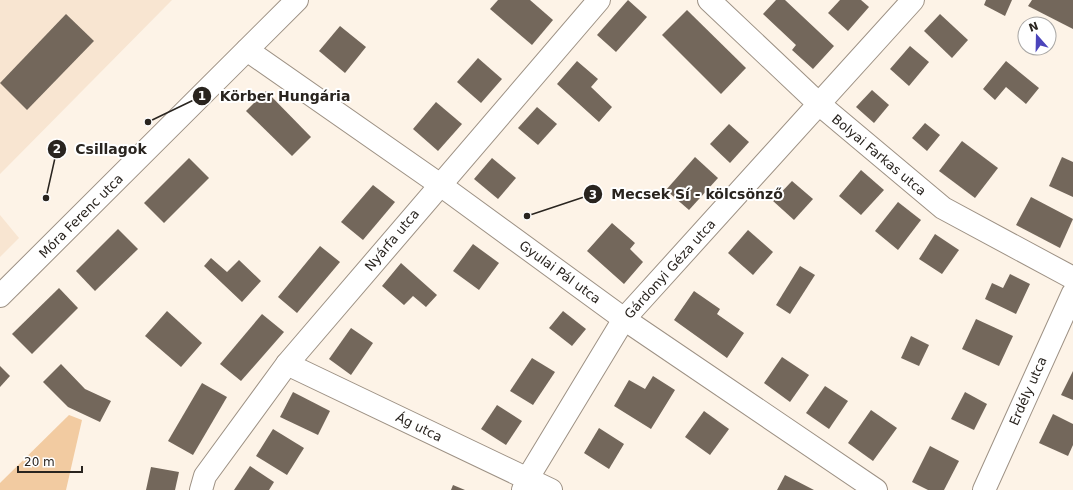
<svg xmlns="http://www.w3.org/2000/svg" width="1073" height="490" viewBox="0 0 1073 490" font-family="'DejaVu Sans',sans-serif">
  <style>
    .built { fill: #f8e5d1 }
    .green { fill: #f2cba1 }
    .building { fill: #73675b }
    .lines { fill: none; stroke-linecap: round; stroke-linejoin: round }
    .minor-casing { stroke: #9d9184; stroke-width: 24 }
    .minor { stroke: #fff; stroke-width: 22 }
    .labels { text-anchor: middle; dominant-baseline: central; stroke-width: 4; stroke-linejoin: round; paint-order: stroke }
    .street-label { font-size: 13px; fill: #29241f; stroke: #fff }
    .leader { fill: none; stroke: #29241f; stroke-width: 1.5 }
    .callout-dot { fill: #29241f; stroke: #fff; stroke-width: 1.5 }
    .mark-label { font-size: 12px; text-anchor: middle; font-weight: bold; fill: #fff }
    .callout-label { font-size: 14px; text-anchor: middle; font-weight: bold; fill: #29241f; stroke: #fff; stroke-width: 4; stroke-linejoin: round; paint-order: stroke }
  </style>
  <rect width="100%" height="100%" fill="#fdf3e7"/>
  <g class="built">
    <path d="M0,0H172L0,174Z"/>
    <path d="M0,215L19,238L0,257Z"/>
  </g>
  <path class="green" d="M69,415L82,420L66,490H0V483Z"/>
  <g class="building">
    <path d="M498,0H530L553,20L532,45L490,9Z"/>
    <path d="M628,0L647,17L616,52L597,35Z"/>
    <path d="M776,0H785L834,46L813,69L792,50L796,45L763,14Z"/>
    <path d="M840,0H861L869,7L848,31L828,13Z"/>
    <path d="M986,0H1012L1005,16L984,5Z"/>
    <path d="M1032,0H1073V29L1028,6Z"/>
    <path d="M687,10L746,68L721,94L662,35Z"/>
    <path d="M66,14L94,41L27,110L0,83Z"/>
    <path d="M940,14L968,40L952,58L924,31Z"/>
    <path d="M340,26L366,47L345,73L319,51Z"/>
    <path d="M910,46L929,62L909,86L890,69Z"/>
    <path d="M478,58L502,79L481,103L457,82Z"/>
    <path d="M577,61L598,79L591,87L612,107L599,122L557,84Z"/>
    <path d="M1006,61L1039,88L1026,104L1006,87L995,100L983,89Z"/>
    <path d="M872,90L889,105L874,123L856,107Z"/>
    <path d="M266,91L311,137L292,156L246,111Z"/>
    <path d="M436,102L462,124L438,151L413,129Z"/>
    <path d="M537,107L557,124L538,145L518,128Z"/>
    <path d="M925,123L940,135L927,151L912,138Z"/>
    <path d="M729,124L749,142L730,163L710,144Z"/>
    <path d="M962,141L998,168L975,198L939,171Z"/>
    <path d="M695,157L718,178L689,210L666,190Z"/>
    <path d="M1062,157L1073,162V197L1049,186Z"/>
    <path d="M189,158L209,178L164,223L144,203Z"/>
    <path d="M492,158L516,178L498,199L474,179Z"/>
    <path d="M861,170L884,190L861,215L839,196Z"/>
    <path d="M792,181L813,199L794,220L773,201Z"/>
    <path d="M373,185L395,202L363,240L341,222Z"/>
    <path d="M1031,197L1073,219L1060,248L1016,225Z"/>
    <path d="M898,202L921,220L898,250L875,231Z"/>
    <path d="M612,223L635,243L630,249L643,262L624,284L587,251Z"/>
    <path d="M118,229L138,249L95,291L76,271Z"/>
    <path d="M748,230L773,252L753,275L728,253Z"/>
    <path d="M935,234L959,250L942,274L919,259Z"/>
    <path d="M473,244L499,263L479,290L453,271Z"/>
    <path d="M320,246L340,262L297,313L278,297Z"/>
    <path d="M211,258L227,272L239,260L261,281L242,302L204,266Z"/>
    <path d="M401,263L437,295L426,307L413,296L404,305L382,286Z"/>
    <path d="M800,266L815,275L790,314L776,305Z"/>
    <path d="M1010,274L1030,284L1016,314L985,299L992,283L1003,288Z"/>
    <path d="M59,288L78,308L32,354L12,334Z"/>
    <path d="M694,291L720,309L717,314L744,333L727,358L674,320Z"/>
    <path d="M167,311L202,343L181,367L145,336Z"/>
    <path d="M563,311L586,329L572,346L549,328Z"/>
    <path d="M262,314L284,332L241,381L220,364Z"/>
    <path d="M976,319L1013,336L999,366L962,349Z"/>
    <path d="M351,328L373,343L351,375L329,359Z"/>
    <path d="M911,336L929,345L919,366L901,358Z"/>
    <path d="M782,357L809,375L790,402L764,383Z"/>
    <path d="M532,358L555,372L533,405L510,391Z"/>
    <path d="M61,364L85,389L111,401L100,422L68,407L43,382Z"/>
    <path d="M0,366L10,376L0,387Z"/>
    <path d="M1073,371V400L1061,395Z"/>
    <path d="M653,376L675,390L651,429L614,406L629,380L645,389Z"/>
    <path d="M202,383L227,397L193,455L168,441Z"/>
    <path d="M825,386L848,401L829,429L806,413Z"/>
    <path d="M293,392L330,411L318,435L280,417Z"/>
    <path d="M965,392L987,404L974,430L951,419Z"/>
    <path d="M497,405L522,421L506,445L481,429Z"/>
    <path d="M871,410L897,428L873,461L848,443Z"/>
    <path d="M704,411L729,429L710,455L685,437Z"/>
    <path d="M1053,414L1073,424V445L1068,456L1039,443Z"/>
    <path d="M599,428L624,444L609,469L584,453Z"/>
    <path d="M273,429L304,448L287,475L256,456Z"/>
    <path d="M930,446L959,461L944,490H928L912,482Z"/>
    <path d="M250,466L274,482L269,490H234Z"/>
    <path d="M151,467L179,472L175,490H146Z"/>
    <path d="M785,475L814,490H777Z"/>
    <path d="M453,485L465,490H451Z"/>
  </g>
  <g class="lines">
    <g class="minor-casing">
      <g id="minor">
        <path d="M709,0L819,104L943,208L1073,278"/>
        <path d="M247,50L439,184L624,319L876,490"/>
        <path d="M0,296L297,0"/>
        <path d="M287,364L551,490"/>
        <path d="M201,490L205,476L287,364L599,0"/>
        <path d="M523,490L532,471L624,319L913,0"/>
        <path d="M984,490L1073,293"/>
      </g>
    </g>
    <use href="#minor" class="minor"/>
  </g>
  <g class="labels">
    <g class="street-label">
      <text transform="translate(879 155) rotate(40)">Bolyai Farkas utca</text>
      <text transform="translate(81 216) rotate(-45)">Móra Ferenc utca</text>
      <text transform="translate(392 240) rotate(-50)">Nyárfa utca</text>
      <text transform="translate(670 269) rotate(-48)">Gárdonyi Géza utca</text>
      <text transform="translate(560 272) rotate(36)">Gyulai Pál utca</text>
      <text transform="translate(1028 391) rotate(-66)">Erdély utca</text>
      <text transform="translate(419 427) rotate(26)">Ág utca</text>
    </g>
  </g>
  <path class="leader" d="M148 122L202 96M46 198L57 149M527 216L593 194"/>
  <g class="callout-dot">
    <circle cx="148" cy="122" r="4"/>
    <circle cx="46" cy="198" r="4"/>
    <circle cx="527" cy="216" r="4"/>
    <circle cx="202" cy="96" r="10"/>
    <circle cx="57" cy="149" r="10"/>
    <circle cx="593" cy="194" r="10"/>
  </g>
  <g class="mark-label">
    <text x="202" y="100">1</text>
    <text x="57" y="153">2</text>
    <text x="593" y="199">3</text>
  </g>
  <g class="callout-label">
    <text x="285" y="101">Körber Hungária</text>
    <text x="111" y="154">Csillagok</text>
    <text x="697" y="199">Mecsek Sí - kölcsönző</text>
  </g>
  <g transform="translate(1037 36) rotate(340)"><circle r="19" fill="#ffffff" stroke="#a9a7a5"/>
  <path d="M0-3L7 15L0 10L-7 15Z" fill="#4b44bb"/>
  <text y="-6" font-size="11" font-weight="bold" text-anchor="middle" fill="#29241f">N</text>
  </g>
  <path d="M18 466v6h64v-6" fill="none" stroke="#29241f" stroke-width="2"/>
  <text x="24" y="466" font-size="12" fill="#29241f" stroke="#ffffff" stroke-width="3" paint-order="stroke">20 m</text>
</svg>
